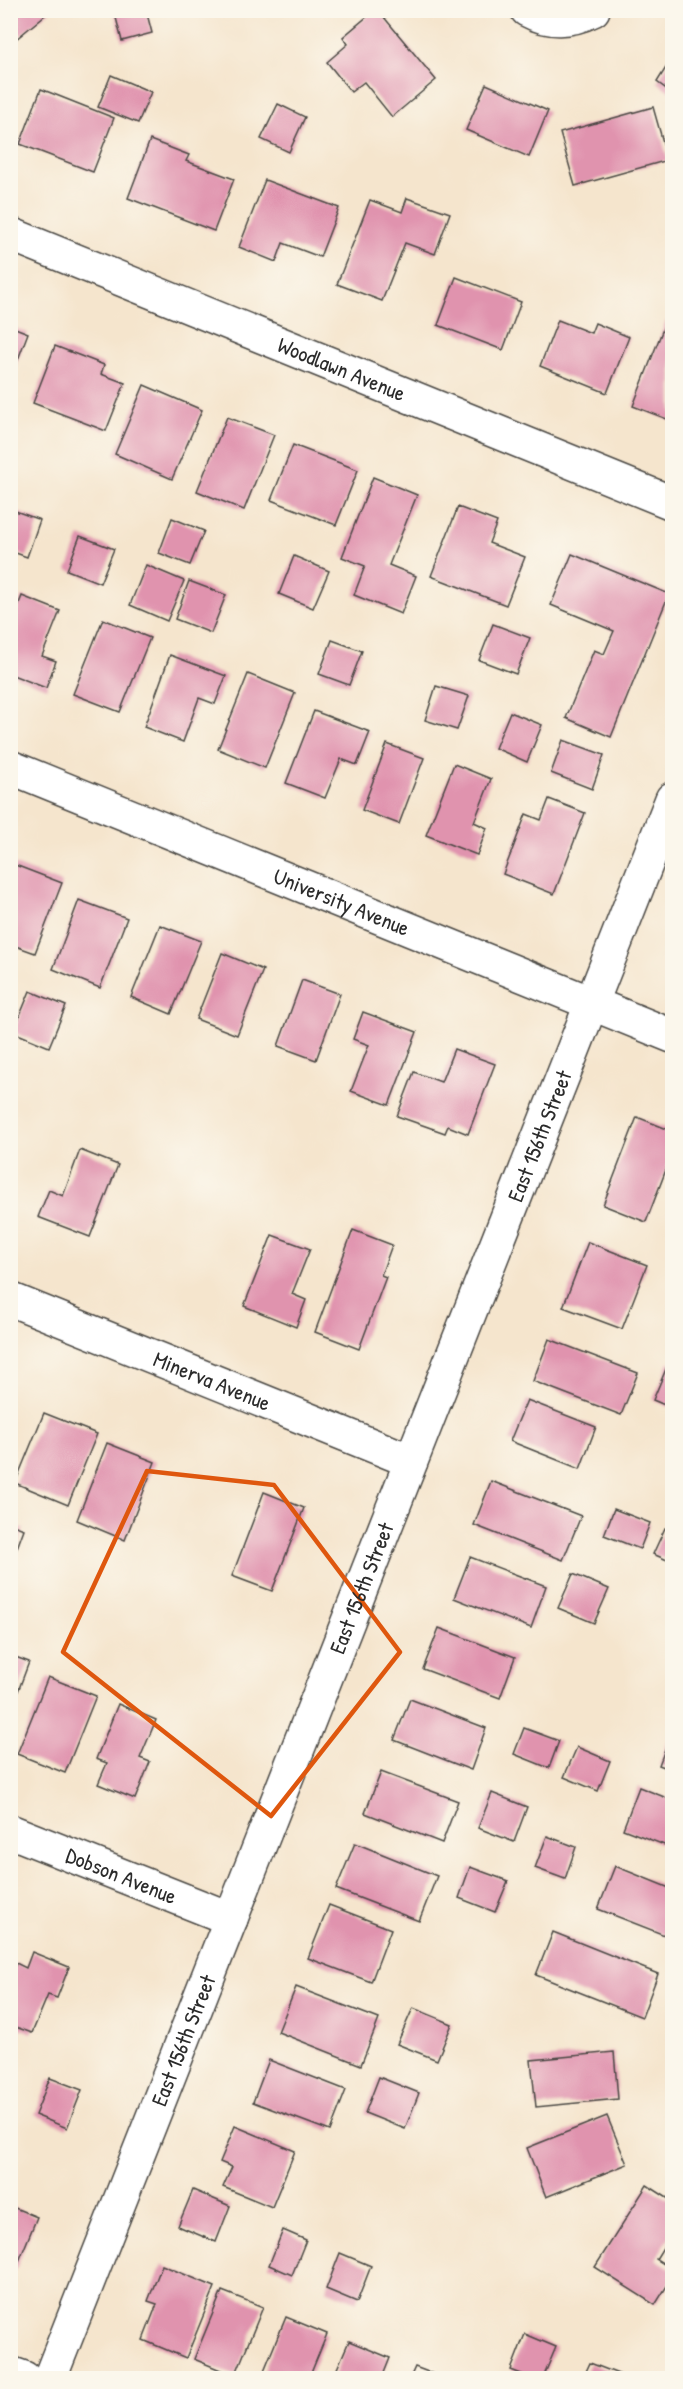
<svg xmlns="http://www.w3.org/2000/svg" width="683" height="2389" viewBox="0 0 683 2389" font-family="'Patrick Hand',sans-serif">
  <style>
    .building { fill: #e093ae }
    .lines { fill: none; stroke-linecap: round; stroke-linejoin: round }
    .minor-casing { stroke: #494743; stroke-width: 36 }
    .minor { stroke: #fff; stroke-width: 33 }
    .marked { fill: none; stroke: #df570e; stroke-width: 4.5; stroke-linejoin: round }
    .labels { text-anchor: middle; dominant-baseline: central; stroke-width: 4.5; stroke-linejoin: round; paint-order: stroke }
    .street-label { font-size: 22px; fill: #2b2b2b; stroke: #fbf7ec }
  </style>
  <rect width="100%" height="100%" fill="#fbf7ec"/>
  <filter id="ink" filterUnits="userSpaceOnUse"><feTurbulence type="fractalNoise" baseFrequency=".0167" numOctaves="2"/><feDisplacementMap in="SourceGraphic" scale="12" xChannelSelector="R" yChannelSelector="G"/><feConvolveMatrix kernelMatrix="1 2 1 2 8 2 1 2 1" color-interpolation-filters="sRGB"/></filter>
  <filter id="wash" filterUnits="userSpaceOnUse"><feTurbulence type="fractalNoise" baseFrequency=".008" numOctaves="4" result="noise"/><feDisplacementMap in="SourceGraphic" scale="24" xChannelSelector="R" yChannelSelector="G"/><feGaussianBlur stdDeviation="1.35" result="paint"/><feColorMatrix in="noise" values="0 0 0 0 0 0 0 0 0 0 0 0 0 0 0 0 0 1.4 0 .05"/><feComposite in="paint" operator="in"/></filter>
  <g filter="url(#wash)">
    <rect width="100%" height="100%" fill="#f5e5cd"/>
    <g id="blocks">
      <g class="building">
        <path d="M10,10H51L15,40L10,35Z"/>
        <path d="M114,10H146L152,33L122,41Z"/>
        <path d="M375,10H378L436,80L392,117L364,82L351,92L327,62L348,44L343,37Z"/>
        <path d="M672,58V93L657,82Z"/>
        <path d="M111,75L151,92L138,123L98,107Z"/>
        <path d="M486,84L548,111L529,157L466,130Z"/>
        <path d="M41,89L114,118L93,172L20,144Z"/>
        <path d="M278,104L305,117L289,152L261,139Z"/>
        <path d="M653,107L668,160L575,186L560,133Z"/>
        <path d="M150,140L189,155L186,161L234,179L214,231L128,198Z"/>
        <path d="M265,180L339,208L320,257L283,243L276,262L239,247Z"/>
        <path d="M407,198L450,213L435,254L405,243L382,301L337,284L370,200L402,212Z"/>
        <path d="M456,277L521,302L503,350L438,325Z"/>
        <path d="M558,320L591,333L595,323L629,337L607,393L540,366Z"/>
        <path d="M666,321L672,323V421L633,406Z"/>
        <path d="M10,326L28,333L11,378H10Z"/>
        <path d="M55,346L104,365L101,374L125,383L106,431L33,403Z"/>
        <path d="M144,385L202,410L172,479L115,454Z"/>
        <path d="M227,417L274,435L244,510L197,491Z"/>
        <path d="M293,445L358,470L336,525L271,500Z"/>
        <path d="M373,477L417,495L389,565L416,576L401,614L354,595L365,566L342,557Z"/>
        <path d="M458,507L497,522L489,543L525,557L506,605L431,576Z"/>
        <path d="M10,509L40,520L27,557L10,551Z"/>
        <path d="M172,518L204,531L190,565L159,553Z"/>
        <path d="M80,536L114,549L100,583L67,570Z"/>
        <path d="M572,554L669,594L611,737L566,718L594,650L604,654L614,631L551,605Z"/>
        <path d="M294,556L329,571L313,608L279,594Z"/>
        <path d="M146,565L184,581L167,621L130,605Z"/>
        <path d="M189,581L226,595L211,633L175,619Z"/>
        <path d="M22,596L60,611L42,656L56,661L46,688L10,674V626Z"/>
        <path d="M103,619L150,638L120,712L73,694Z"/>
        <path d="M493,624L530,638L516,674L479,660Z"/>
        <path d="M332,640L362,651L349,685L319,674Z"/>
        <path d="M170,655L226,676L215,704L199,698L183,742L144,727Z"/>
        <path d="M248,674L295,693L265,768L218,749Z"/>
        <path d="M436,686L469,696L457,730L425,720Z"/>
        <path d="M314,711L370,732L357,765L341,759L325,798L286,783Z"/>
        <path d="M510,712L542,725L527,762L495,748Z"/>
        <path d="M563,740L604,755L592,789L551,773Z"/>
        <path d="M387,744L424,758L399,824L362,810Z"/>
        <path d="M454,764L491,779L474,822L487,828L477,855L426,835Z"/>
        <path d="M549,799L585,813L554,894L503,874L526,814L541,820Z"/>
        <path d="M10,863L62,883L35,953L10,944Z"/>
        <path d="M79,900L127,918L100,988L53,969Z"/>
        <path d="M160,925L201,941L171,1014L131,997Z"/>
        <path d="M222,953L263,970L237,1035L196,1019Z"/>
        <path d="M302,980L340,994L316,1060L278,1046Z"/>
        <path d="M30,991L66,1006L49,1047L13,1032Z"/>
        <path d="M363,1012L417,1032L389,1105L351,1091L369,1045L353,1039Z"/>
        <path d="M454,1049L495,1064L468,1134L448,1126L445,1133L397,1116L414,1072L441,1082Z"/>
        <path d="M637,1117L672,1131V1154L646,1222L603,1205Z"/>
        <path d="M80,1150L118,1165L90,1237L38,1217L49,1190L63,1196Z"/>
        <path d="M353,1230L392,1245L381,1275L386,1277L359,1349L315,1332Z"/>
        <path d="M272,1235L310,1249L292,1294L306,1300L296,1327L244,1306Z"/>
        <path d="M588,1242L647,1265L622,1329L563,1307Z"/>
        <path d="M549,1339L638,1373L621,1415L533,1381Z"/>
        <path d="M669,1362L672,1363V1408L653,1400Z"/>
        <path d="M527,1400L596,1427L580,1469L510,1441Z"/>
        <path d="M44,1413L97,1434L68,1505L15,1483Z"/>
        <path d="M107,1443L155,1462L125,1540L77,1520Z"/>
        <path d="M491,1481L581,1516L563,1560L474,1525Z"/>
        <path d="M264,1492L304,1508L272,1591L232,1576Z"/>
        <path d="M614,1509L650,1523L640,1549L604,1535Z"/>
        <path d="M10,1524L24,1529L11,1564H10Z"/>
        <path d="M665,1528L672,1531V1562L653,1554Z"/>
        <path d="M470,1557L546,1586L531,1628L454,1598Z"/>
        <path d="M573,1574L609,1589L594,1623L558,1608Z"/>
        <path d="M439,1628L515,1657L500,1698L423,1669Z"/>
        <path d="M10,1655L29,1662L11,1710H10Z"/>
        <path d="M48,1677L96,1696L65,1773L17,1754Z"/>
        <path d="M410,1699L486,1728L471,1770L394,1740Z"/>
        <path d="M118,1704L156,1720L140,1758L150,1762L135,1799L98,1784L107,1763L96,1759Z"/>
        <path d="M524,1728L559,1741L549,1768L514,1754Z"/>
        <path d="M672,1731V1770L659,1765Z"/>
        <path d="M577,1747L610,1761L598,1791L564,1777Z"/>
        <path d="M381,1772L458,1801L442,1843L365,1813Z"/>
        <path d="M639,1787L672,1800V1848L623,1829Z"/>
        <path d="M492,1793L527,1807L514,1842L478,1828Z"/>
        <path d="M547,1836L576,1847L565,1879L535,1868Z"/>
        <path d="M355,1843L437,1876L419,1921L336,1889Z"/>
        <path d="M615,1866L672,1889V1938L598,1909Z"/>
        <path d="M470,1867L508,1881L495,1912L459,1898Z"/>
        <path d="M329,1905L391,1929L371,1982L308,1958Z"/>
        <path d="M553,1932L658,1974L642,2017L536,1975Z"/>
        <path d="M32,1952L69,1967L57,1998L48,1995L32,2033L10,2025V1977L16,1963L26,1968Z"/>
        <path d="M296,1987L379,2019L361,2065L278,2032Z"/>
        <path d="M413,2008L452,2024L437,2060L397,2044Z"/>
        <path d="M614,2052L618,2099L536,2107L531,2060Z"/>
        <path d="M269,2060L346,2090L330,2131L253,2102Z"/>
        <path d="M379,2077L419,2093L405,2129L365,2113Z"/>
        <path d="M50,2078L82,2090L67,2128L35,2115Z"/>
        <path d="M607,2116L627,2164L546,2197L527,2148Z"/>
        <path d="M235,2126L295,2151L272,2207L223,2187L232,2167L220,2162Z"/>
        <path d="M647,2185L672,2201V2233L656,2259L672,2269V2278L655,2305L595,2267Z"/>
        <path d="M193,2190L230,2206L216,2242L178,2226Z"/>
        <path d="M10,2206L37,2217L15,2271L10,2269Z"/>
        <path d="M283,2230L306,2240L292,2275L269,2265Z"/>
        <path d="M340,2253L371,2266L357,2302L326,2289Z"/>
        <path d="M162,2265L215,2287L186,2358L143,2340L157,2304L148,2301Z"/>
        <path d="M222,2291L263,2307L235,2376L194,2359Z"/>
        <path d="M286,2317L327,2334L309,2378H261Z"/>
        <path d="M525,2334L556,2347L543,2378H532L511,2370Z"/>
        <path d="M349,2341L390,2358L382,2378H333Z"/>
        <path d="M590,2363L621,2375L620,2378H583Z"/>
        <path d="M415,2367L444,2378H410Z"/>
      </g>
    </g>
  </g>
  <g filter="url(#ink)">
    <use href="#blocks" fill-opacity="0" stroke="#494743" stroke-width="1.5"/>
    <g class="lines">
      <g class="minor-casing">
        <g id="minor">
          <path d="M527,10C549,22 571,21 593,10"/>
          <path id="s1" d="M10,234L672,503"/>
          <path id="s2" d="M10,767L672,1036"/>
          <path id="s3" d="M10,1299L411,1461"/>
          <path id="s4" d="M10,1831L231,1919"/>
          <path d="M10,2373L24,2378"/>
          <path id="s5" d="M50,2378L672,799"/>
        </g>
      </g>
      <use href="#minor" class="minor"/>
    </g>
  </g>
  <path class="marked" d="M147,1471L274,1485L400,1652L271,1816L63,1652Z"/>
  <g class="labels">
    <g class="street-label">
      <text stroke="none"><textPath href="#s1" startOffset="358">Woodlawn Avenue</textPath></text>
      <text stroke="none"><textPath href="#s2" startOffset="358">University Avenue</textPath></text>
      <text stroke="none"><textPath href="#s5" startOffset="1335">East 156th Street</textPath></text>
      <text stroke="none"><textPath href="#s3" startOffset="218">Minerva Avenue</textPath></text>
      <text stroke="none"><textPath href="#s5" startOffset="849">East 156th Street</textPath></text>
      <text stroke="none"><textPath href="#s4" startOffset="120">Dobson Avenue</textPath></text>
      <text stroke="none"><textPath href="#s5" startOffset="363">East 156th Street</textPath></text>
    </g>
  </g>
  <rect width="683" height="2389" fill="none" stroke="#fbf7ec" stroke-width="36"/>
</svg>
